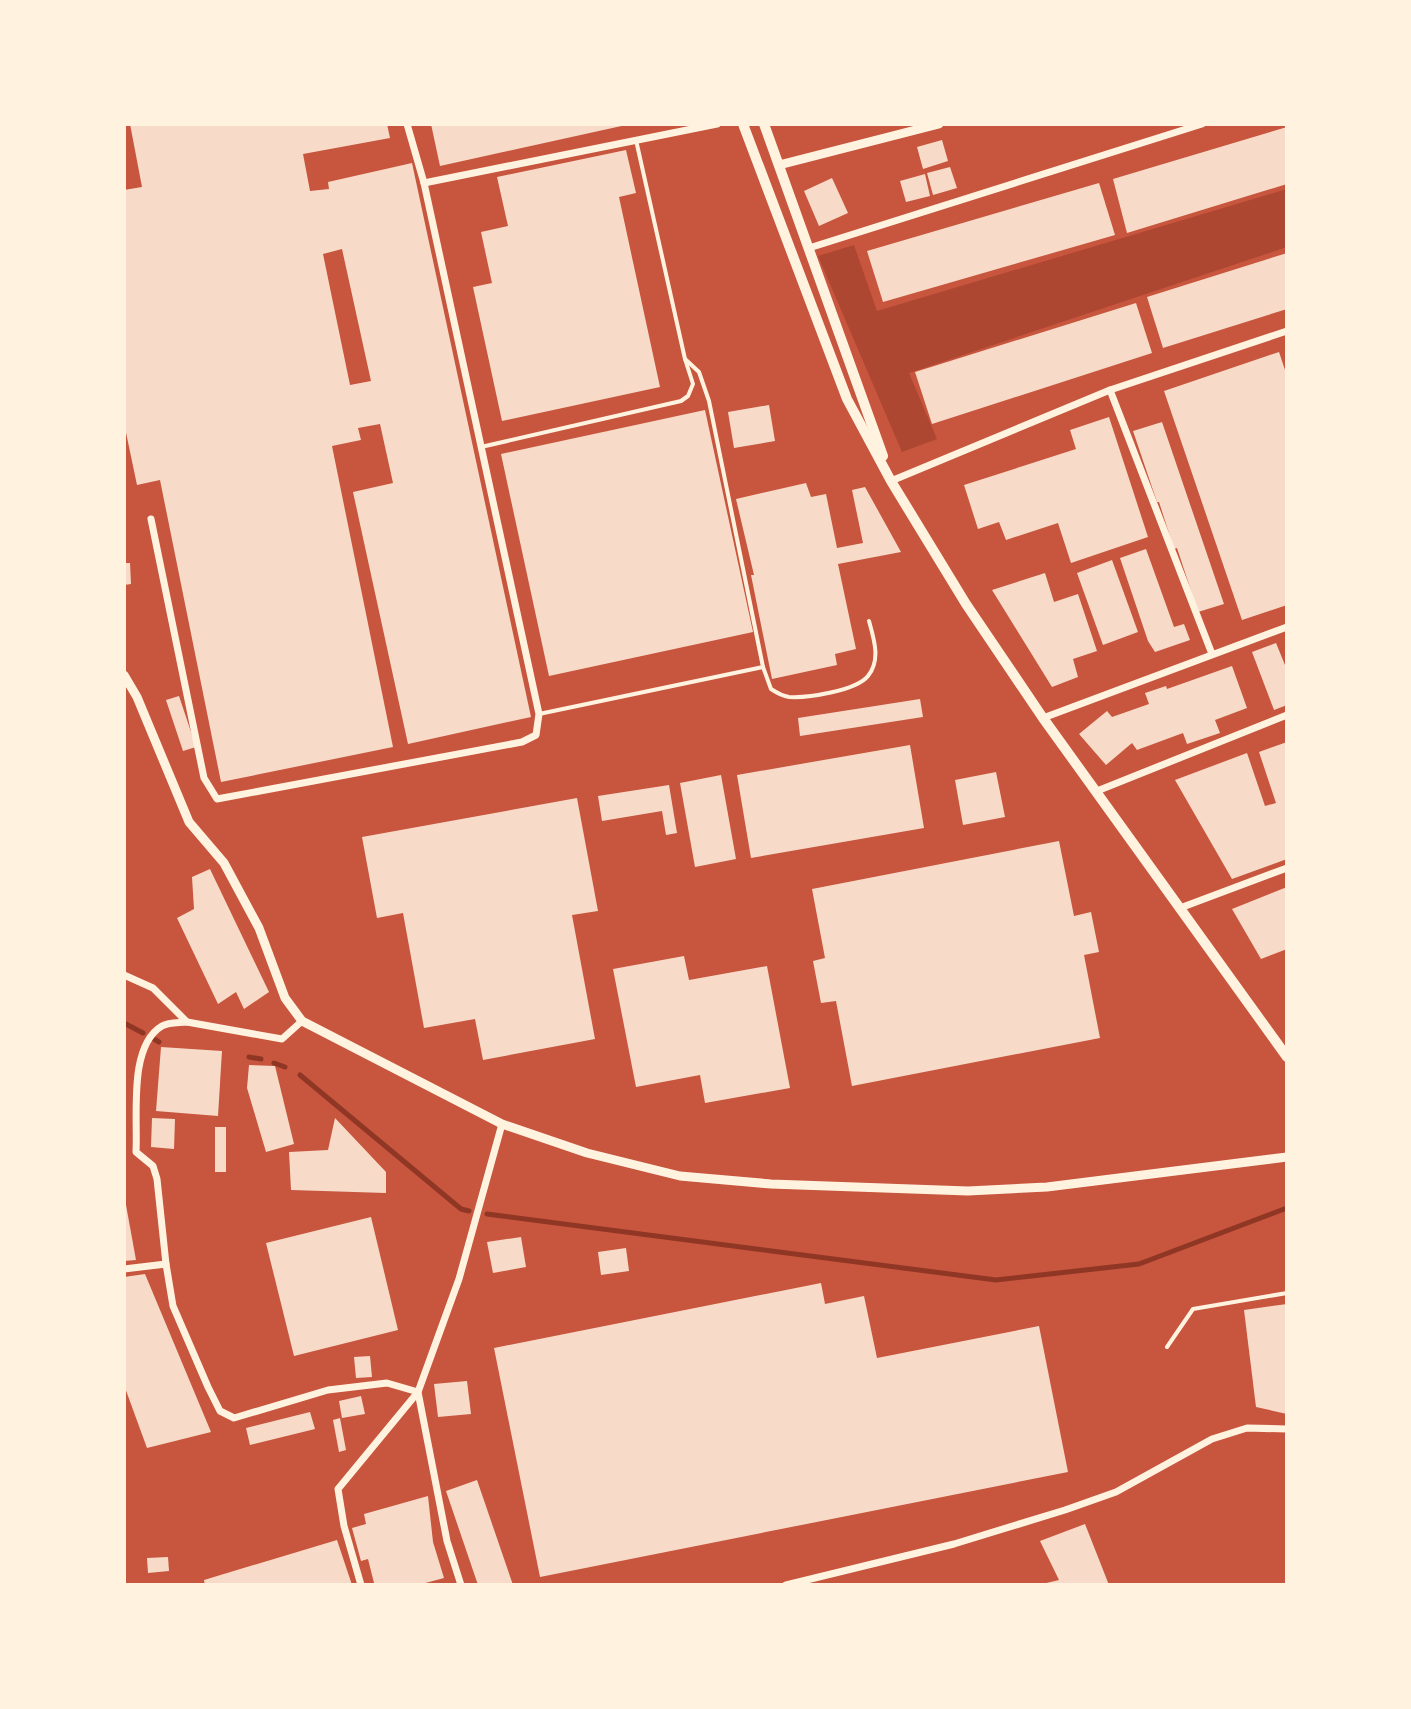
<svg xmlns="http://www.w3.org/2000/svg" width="1411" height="1709" viewBox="0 0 1411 1709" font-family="Signika,sans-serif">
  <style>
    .green { fill: #ae4732 }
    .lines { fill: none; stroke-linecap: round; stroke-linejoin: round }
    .stream { stroke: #8f3625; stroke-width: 5 }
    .building { fill: #f7dbc8; fill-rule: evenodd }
    .service { stroke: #fff3e0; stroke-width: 4 }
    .minor { stroke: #fff3e0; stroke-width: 7 }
    .tertiary { stroke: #fff3e0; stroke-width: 9 }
    .secondary { stroke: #fff3e0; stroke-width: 10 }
  </style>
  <rect width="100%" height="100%" fill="#c8553d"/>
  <path class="green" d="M1287,189V247L909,373L937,439L902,452L818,256L854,245L877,311Z"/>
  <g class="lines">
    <g class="stream">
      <path d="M124,1023L143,1033"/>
      <path d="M154,1039L159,1042"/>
      <path d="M249,1057L261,1059"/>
      <path d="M274,1063L285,1067"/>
      <path d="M300,1075L461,1209L469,1211"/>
      <path d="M487,1214L996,1280L1139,1264L1287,1208"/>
    </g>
  </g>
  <g class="building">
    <path d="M130,124H387L390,138L303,154L310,191L329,189L328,182L412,163L531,717L408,744L353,492L393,483L380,424L358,428L361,440L332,446L393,747L221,782L160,480L137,485L124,423V190L142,187ZM342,249L371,381L350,385L323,254Z"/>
    <path d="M431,124H626V125L440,166Z"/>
    <path d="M1287,127V184L1127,233L1113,179Z"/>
    <path d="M942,140L948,161L923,169L917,147Z"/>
    <path d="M626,150L636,193L619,197L660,387L502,421L473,287L492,283L481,232L508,226L497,177Z"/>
    <path d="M950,167L957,188L933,195L927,173Z"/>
    <path d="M925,174L930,196L906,202L900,181Z"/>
    <path d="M832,178L848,213L819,226L804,191Z"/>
    <path d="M1099,183L1115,235L883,302L867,251Z"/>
    <path d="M1287,253V309L1163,348L1147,297Z"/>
    <path d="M1136,303L1152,353L932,424L915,372Z"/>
    <path d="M1279,352L1287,376V605L1242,620L1164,391Z"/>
    <path d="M769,405L775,441L734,448L728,412Z"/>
    <path d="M705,410L753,632L549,676L501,454Z"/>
    <path d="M1109,417L1148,537L1071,563L1058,523L1006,540L999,522L978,529L964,485L1076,449L1070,430Z"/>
    <path d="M1162,422L1224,604L1198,612L1177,548L1174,549L1159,502H1157L1133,431Z"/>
    <path d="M806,483L811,497L826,494L837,548L863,543L852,490L865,487L901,552L838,564L856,649L835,654L837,665L772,679L751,575H754L736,499Z"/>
    <path d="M1146,549L1174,627L1184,624L1190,640L1155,652L1148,641L1120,558Z"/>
    <path d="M1112,560L1138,632L1103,645L1077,573Z"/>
    <path d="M124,563H130L131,584L124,585Z"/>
    <path d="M1045,573L1054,602L1078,594L1097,651L1073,659L1078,677L1052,687L992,590Z"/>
    <path d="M1276,643L1287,670V705L1274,710L1252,652Z"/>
    <path d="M1232,666L1247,708L1215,720L1220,733L1187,744L1183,733L1137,750L1132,743L1106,765L1079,734L1107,711L1112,717L1149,704L1145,693L1166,686L1167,689Z"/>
    <path d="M179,696L196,747L183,751L166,700Z"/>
    <path d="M920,699L923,717L800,736L798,718Z"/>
    <path d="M1287,742V859L1232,879L1175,780L1247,753L1265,806L1276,803L1259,752Z"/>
    <path d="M910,745L924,828L751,858L737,775Z"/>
    <path d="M996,772L1005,817L963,825L955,780Z"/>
    <path d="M721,775L736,859L695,867L680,783Z"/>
    <path d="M669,785L677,833L666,835L662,811L602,821L598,796Z"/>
    <path d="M577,798L598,911L572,915L595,1039L483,1060L475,1019L424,1028L403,913L377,918L362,837Z"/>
    <path d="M1059,841L1074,916L1091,912L1099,952L1084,955L1100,1038L852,1086L836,1001L821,1003L813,961L825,958L812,889Z"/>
    <path d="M210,869L269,992L244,1009L236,992L218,1004L177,918L194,909L192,877Z"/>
    <path d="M1287,887V949L1261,959L1232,909Z"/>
    <path d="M684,956L689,980L767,966L790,1088L705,1103L700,1075L636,1087L613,969Z"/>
    <path d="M161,1047L222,1051L218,1116L156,1111Z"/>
    <path d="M249,1065L275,1066L294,1144L266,1152L247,1088Z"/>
    <path d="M152,1118L175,1119L174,1149L151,1147Z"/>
    <path d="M335,1118L386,1172V1193L291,1190L289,1152L328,1150Z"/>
    <rect x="215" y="1127" width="11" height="45"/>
    <path d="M124,1194L136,1260L124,1261Z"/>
    <path d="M371,1217L398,1330L294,1356L266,1243Z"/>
    <path d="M521,1237L526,1267L493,1273L487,1242Z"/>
    <path d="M626,1248L629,1271L601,1275L598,1252Z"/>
    <path d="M145,1274L211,1432L147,1448L124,1385V1277Z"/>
    <path d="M821,1283L825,1304L864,1296L877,1358L1039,1326L1068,1472L540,1577L494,1348Z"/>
    <path d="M1287,1304V1414L1256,1407L1244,1310Z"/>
    <path d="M370,1356L372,1377L356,1378L354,1357Z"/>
    <path d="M467,1381L471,1414L438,1417L434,1384Z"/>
    <path d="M361,1396L365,1414L342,1418L339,1401Z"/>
    <path d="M310,1412L315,1429L250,1445L246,1428Z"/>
    <path d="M340,1418L346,1450L339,1452L333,1420Z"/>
    <path d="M477,1480L513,1585H478L446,1491Z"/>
    <path d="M428,1496L433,1542L444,1578L418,1585H368L374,1583L368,1559L361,1561L352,1528L366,1524L364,1514Z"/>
    <path d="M1085,1524L1109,1585H1038L1059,1580L1040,1541Z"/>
    <path d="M337,1540L352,1585H205L204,1580Z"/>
    <path d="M168,1557L169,1571L148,1573L147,1558Z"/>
  </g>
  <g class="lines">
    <g class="service">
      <path d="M685,359L699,372L709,401L763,667L771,689C777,693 782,696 789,697C807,698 856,691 868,676C881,660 874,639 869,621"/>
      <path d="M481,447L681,401L688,396L693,384L685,359L636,140"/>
      <path d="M539,714L763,667"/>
      <path d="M1167,1347L1193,1309L1287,1293"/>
    </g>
    <g class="minor">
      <path d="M424,183L717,124"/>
      <path d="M809,248L1202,124"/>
      <path d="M1110,390L1212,654"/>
      <path d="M891,481L1110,390L1287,331"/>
      <path d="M151,519L204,778L217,799L522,742L536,735L539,714L424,183L407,124"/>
      <path d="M1043,718L1287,627"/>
      <path d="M1097,791L1287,715"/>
      <path d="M1180,908L1287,868"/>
      <path d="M124,975L153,988L187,1022L282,1039L302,1021"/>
      <path d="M166,1264L157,1179L153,1166L136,1152C138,1117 128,1046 162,1026C169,1022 179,1023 187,1022"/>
      <path d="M124,1269L166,1264L173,1306L208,1387L220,1411L234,1418L328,1390L387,1383L418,1392L338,1489L344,1526L361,1585"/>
      <path d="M461,1585L447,1541L418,1392L459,1279L502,1124"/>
      <path d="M786,1585L954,1544L1065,1510L1116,1492L1212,1439L1247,1428L1287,1429"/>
    </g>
    <g class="tertiary">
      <path d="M779,165L939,124"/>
      <path d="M124,675L137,697L189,822L224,863L259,928L285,998L302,1021L502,1124L587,1153L680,1176L771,1184L968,1191L1047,1187L1287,1157"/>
    </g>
    <g class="secondary">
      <path d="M743,124L847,399L891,481L966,604L1043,718L1287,1057"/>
      <path d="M764,124L883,456"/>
    </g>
  </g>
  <rect width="1411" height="1709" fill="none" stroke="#fff3e0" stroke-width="252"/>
</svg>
